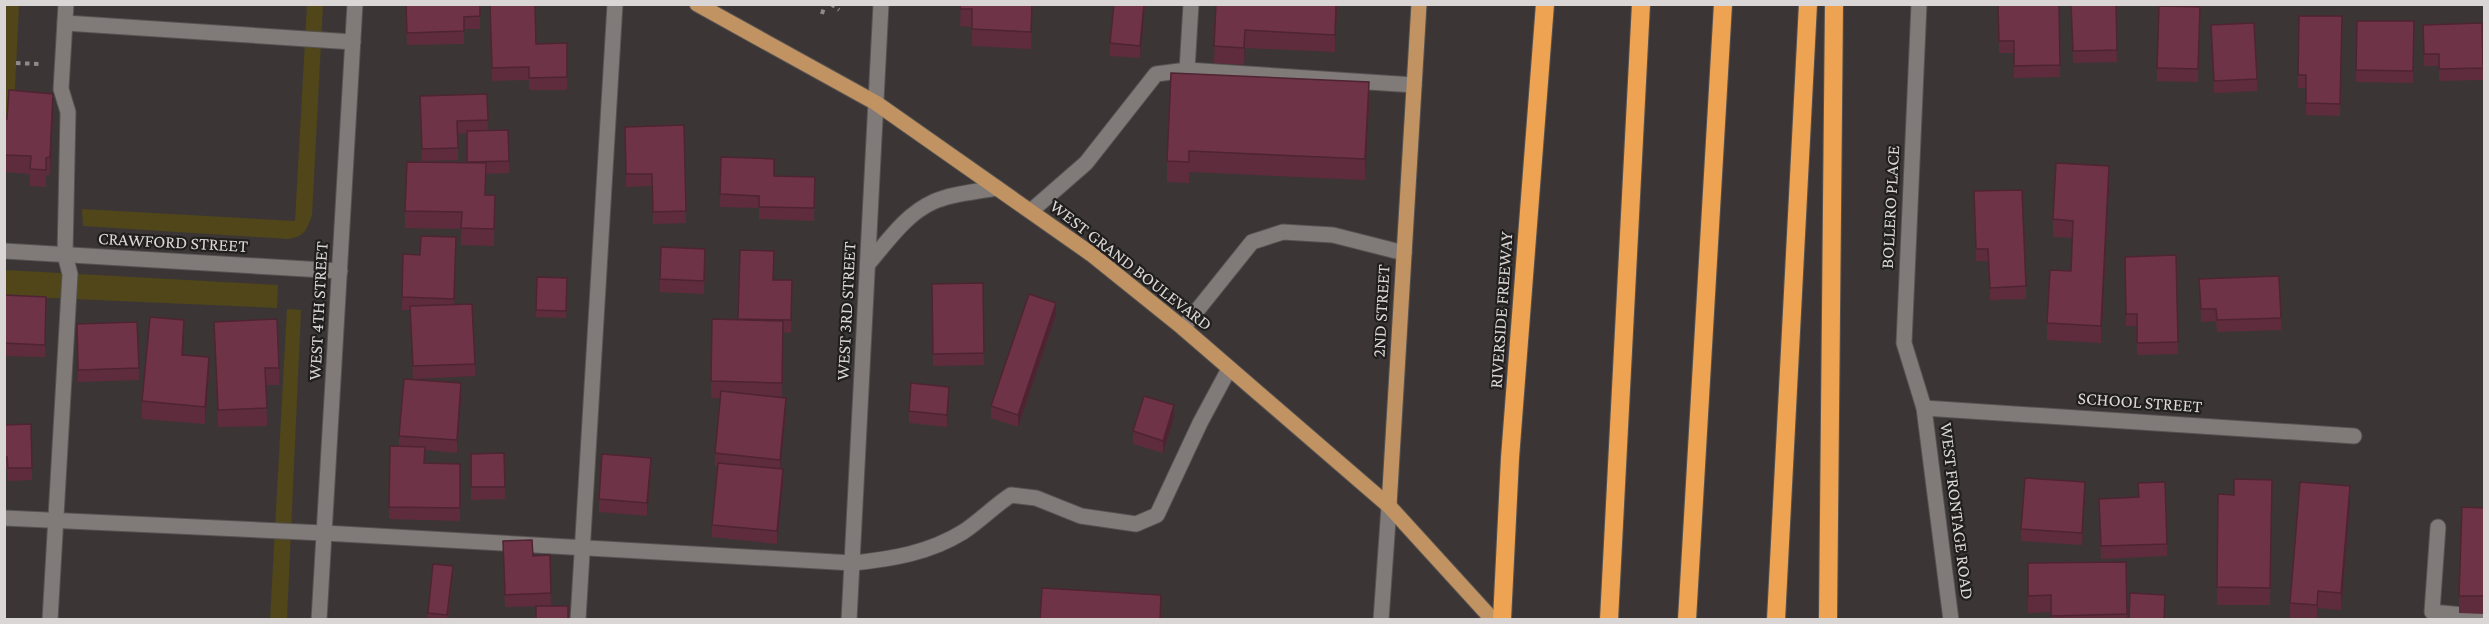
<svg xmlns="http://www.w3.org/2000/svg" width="2489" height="624" viewBox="0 0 2489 624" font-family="'Crimson Pro',serif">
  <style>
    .green { fill: #50461a }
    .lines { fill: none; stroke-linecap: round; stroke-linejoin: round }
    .minor-casing { stroke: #555251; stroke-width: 17 }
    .major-casing { stroke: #555251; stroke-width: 17 }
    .highway-casing { stroke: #555251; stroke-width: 20 }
    .path { stroke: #8f8b8a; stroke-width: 4; stroke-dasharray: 4.5 4.5; stroke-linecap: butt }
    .minor { stroke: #807a79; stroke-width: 15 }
    .major { stroke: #c29362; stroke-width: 15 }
    .highway { stroke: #eea353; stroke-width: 18 }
    .wall { fill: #5f2c3d }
    .shaded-wall { fill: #4e2432 }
    .building { fill: #6f3347; stroke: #4e2432; stroke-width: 1.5 }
    .labels { text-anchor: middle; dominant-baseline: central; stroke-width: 4.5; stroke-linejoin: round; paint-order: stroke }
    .street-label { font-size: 18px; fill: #d9d6d5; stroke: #211e1e }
  </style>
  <rect width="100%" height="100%" fill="#3b3635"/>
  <g class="green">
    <path d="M5,5H19L14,108L7,136H5Z"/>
    <path d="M307,5H323L312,215C307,230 304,237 288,239L83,226L82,209L295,221Z"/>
    <path d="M5,270L278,285L277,308L5,296Z"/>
    <path d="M287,309L301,310L287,619L270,620Z"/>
  </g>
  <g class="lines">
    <g class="minor-casing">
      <g id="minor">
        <path d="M1919,4L1904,343L1924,408L1951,620"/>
        <path d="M65,23L353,42"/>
        <path d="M1187,70L1414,85"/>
        <path d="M1031,211L1086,163L1156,74L1187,70L1191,4"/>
        <path d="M4,251L340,271"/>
        <path d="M868,264C887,242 906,214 933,202C952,193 977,192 997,188"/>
        <path d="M1183,328L1252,242L1283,232L1333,235L1404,253"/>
        <path d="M1924,408L2354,436"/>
        <path d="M4,518L324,533L853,563C892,559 929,553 963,532C980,521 994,506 1011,495L1036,498L1081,516L1136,524L1157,515L1200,423L1229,369"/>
        <path d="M2438,527L2432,612L2484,617"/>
        <path d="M50,620L70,274L65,255L68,112L61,89L66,4"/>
        <path d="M319,620L355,4"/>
        <path d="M578,620L615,4"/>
        <path d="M849,620L881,4"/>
        <path d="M1381,620L1389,506"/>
      </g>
    </g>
    <g class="major-casing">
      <g id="major">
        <path d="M697,4L876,103L1091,254L1183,328L1389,506L1493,620"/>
        <path d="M1389,506L1419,4"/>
      </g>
    </g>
    <g class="highway-casing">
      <g id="highway">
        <path d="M1502,620L1510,458L1545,4"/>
        <path d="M1609,620L1641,4"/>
        <path d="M1687,620L1723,4"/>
        <path d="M1776,620L1808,4"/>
        <path d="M1828,620L1834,4"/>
      </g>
    </g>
    <g class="path">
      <path d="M831,4L839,10"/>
      <path d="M822,14L825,4"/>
      <path d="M16,63L39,64"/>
    </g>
    <use href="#minor" class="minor"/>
    <use href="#major" class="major"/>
    <use href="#highway" class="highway"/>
  </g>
  <g class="wall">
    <path d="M406,4H480V29H464V44L407,45Z"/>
    <path d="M961,4H1032L1031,49L972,46V27L960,26Z"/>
    <path d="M1145,4L1140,58L1110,56V43Z"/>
    <path d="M1216,4H1337L1335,52L1245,48L1244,65L1214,63Z"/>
    <path d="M1998,4H2059L2060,77L2014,78V53H1999Z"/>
    <path d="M2116,4L2117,62L2073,63L2071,5Z"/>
    <path d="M490,5L536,44L567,43V90H529V80L492,81Z"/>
    <path d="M2299,16H2342L2340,116L2306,115V88H2298Z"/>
    <path d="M2200,20L2198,82L2157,81V68Z"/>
    <path d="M2357,21H2414L2413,83L2356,82Z"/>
    <path d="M2482,23L2483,80L2439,81V66H2424L2423,25Z"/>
    <path d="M2211,25L2257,79V91L2214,93Z"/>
    <path d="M1171,73L1369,103L1365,180L1189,172V183L1167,182V161Z"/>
    <path d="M487,94L488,130L509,161V173L486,174V195H495L494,246L461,245V229L405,228V211L467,163V133L458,134V160L422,161L420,108Z"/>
    <path d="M53,111L50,175H46V187L30,186V174L4,172V119Z"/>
    <path d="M684,125L686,223L653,224L652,186L626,187L625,127Z"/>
    <path d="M721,157L774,176L815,177L814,221L759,219V208L720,207Z"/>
    <path d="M2109,184L2101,343L2047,340V323L2071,271L2073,238L2053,237V219Z"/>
    <path d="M1974,204L2026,286V299L1990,300L1988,261H1976Z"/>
    <path d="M456,250L454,305L475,364V376L413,379L410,310H402L403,254L420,255Z"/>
    <path d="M740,250L773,280L792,293L791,333L783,332L782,397L786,410L780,469L783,482L777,544L712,537V525L718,466H715V453L720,398H711L712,319L738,320Z"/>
    <path d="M2176,255L2178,354L2137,355V326H2126L2125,257Z"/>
    <path d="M705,261L704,294L660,292V279Z"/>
    <path d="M537,277L567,278L566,318L536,317Z"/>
    <path d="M2199,279L2281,318V330L2217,332L2216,321L2201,322Z"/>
    <path d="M983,283L984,365L933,366L932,284Z"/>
    <path d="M4,295L46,297L45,357L4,356Z"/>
    <path d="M1056,315L1018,427L991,418V406Z"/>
    <path d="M137,322L139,380L78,382L77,324Z"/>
    <path d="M214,322L279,368V385H266L267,426L218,427Z"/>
    <path d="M184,337L183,355L209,374L205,424L142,419V401Z"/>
    <path d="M461,396L457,453L425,450V463L460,464V521L389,519L390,446H399V436Z"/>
    <path d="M949,399L947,427L909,423V411Z"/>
    <path d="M1174,418L1163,453L1133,444V431Z"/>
    <path d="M31,424L32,480L8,481L7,469H4V425Z"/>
    <path d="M504,453L505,499L471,500V454Z"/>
    <path d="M651,470L647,516L599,512V499Z"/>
    <path d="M2272,480L2270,605H2217L2218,494L2234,495Z"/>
    <path d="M2138,483L2167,544V556L2101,559L2099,499L2139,497Z"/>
    <path d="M2085,494L2082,545L2021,541V529Z"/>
    <path d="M2350,503L2341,610L2318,608L2317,620H2290V603Z"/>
    <path d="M2484,508V614L2459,613V596Z"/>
    <path d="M503,553L533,556L550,555L551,606L505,607Z"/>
    <path d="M2126,562L2127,620H2051V612L2028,613V563Z"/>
    <path d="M453,572L448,620L428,619V613Z"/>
  </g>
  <g class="shaded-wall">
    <path d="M1144,4H1145L1140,58V46Z"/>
    <path d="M1336,4H1337L1335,52V35Z"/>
    <path d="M1245,30V48L1244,65V48Z"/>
    <path d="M1369,82V103L1365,180V159Z"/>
    <path d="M53,94V111L50,175V157Z"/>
    <path d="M2109,166V184L2101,343V326Z"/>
    <path d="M1056,303V315L1018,427V415Z"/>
    <path d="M184,320V337L182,372V355Z"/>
    <path d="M209,357V374L205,424V407Z"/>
    <path d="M461,383V396L457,453V440Z"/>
    <path d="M949,387V399L947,427V415Z"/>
    <path d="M786,398V410L780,472V460Z"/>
    <path d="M1174,405V418L1163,453V441Z"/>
    <path d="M651,458V470L647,516V503Z"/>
    <path d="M783,469V482L777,544V531Z"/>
    <path d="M2085,482V494L2082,545V533Z"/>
    <path d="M2350,486V503L2341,610V593Z"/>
    <path d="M453,566V572L447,620V615Z"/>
    <path d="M2318,591V608L2317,620V605Z"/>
  </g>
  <g class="building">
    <path d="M406,4H480V16L464,17V31L407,33Z"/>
    <path d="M535,4L536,44L567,43V77L529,78V67L492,68L490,5Z"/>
    <path d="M961,4H1032L1031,32L972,29V9H960Z"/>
    <path d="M1114,4H1144L1140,46L1110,43Z"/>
    <path d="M1216,4H1336L1335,35L1245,30L1244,48L1214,46Z"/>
    <path d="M1998,4H2059L2060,65L2014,66V41H1999Z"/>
    <path d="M2116,4L2117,50L2073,51L2071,5Z"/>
    <path d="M2159,6L2200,7L2198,69L2157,68Z"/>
    <path d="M2299,16H2342L2340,104L2306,103V75H2298Z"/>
    <path d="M2357,21H2414L2413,71L2356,70Z"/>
    <path d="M2254,23L2257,79L2214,81L2211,25Z"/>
    <path d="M2482,23L2483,68L2439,69V54H2424L2423,25Z"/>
    <path d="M1171,73L1369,82L1365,159L1189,151V162L1167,161Z"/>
    <path d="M9,90L53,94L50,157L46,158V170L30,169L31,156L4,155V119H7Z"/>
    <path d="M487,94L488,120L457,121L458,148L422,149L420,96Z"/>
    <path d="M684,125L686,211L653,212L652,174H626L625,127Z"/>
    <path d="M508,130L509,161L467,162V131Z"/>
    <path d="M721,157L774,159V176L815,177L814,208L759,207V196L720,194Z"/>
    <path d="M407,162L486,163L485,195H495L494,229L461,228L462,212L405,211Z"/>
    <path d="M2056,163L2109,166L2101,326L2047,323L2050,270L2071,271L2073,221L2053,219Z"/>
    <path d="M2022,190L2026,286L1990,288L1988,249H1976L1974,191Z"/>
    <path d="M421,236L456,237L454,299L402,297L403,254L420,255Z"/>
    <path d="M661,247L705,249L704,281L660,279Z"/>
    <path d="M740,250L774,251L773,280H792L791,320L738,319Z"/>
    <path d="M2176,255L2178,342L2137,343V314H2126L2125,257Z"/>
    <path d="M2279,276L2281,318L2217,320L2216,309H2201L2199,279Z"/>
    <path d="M537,277L567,278L566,311L536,310Z"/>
    <path d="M983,283L984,353L933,354L932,284Z"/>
    <path d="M1029,294L1056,303L1018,415L991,406Z"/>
    <path d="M4,295L46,297L45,345L4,343Z"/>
    <path d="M472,304L475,364L413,366L410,306Z"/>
    <path d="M150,317L184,320L182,355L209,357L205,407L142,401Z"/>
    <path d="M277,319L279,368H265L267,408L218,410L214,322Z"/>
    <path d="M712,319L783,321L782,383L711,381Z"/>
    <path d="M137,322L139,368L78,370L77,324Z"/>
    <path d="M404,379L461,383L457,440L399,436Z"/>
    <path d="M911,383L949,387L947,415L909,411Z"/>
    <path d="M721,391L786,398L780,460L715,453Z"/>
    <path d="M1144,396L1174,405L1163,441L1133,431Z"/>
    <path d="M31,424L32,468H8L7,457H4V425Z"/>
    <path d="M390,446L425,447L424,463L460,464V508L389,507Z"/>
    <path d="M504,453L505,487H471V454Z"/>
    <path d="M602,454L651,458L647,503L599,499Z"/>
    <path d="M718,463L783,469L777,531L712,525Z"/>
    <path d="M2025,478L2085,482L2082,533L2021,529Z"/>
    <path d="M2234,479L2272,480L2270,588L2217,587L2218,494L2234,495Z"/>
    <path d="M2165,482L2167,544L2101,546L2099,499L2139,497L2138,483Z"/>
    <path d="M2300,482L2350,486L2341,593L2318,591L2317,605L2290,603Z"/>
    <path d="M2462,507L2484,508V596H2459Z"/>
    <path d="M532,540L533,556L550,555L551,593L505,595L503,541Z"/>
    <path d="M2126,562L2127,614L2051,616V595L2028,596V563Z"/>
    <path d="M433,564L453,566L447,615L428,613Z"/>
    <path d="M1042,588L1161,595L1160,620H1040Z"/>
    <path d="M2130,593L2165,595L2164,620H2129Z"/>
    <rect x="536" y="606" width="32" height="14"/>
  </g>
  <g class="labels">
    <g class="street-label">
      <text transform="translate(1890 207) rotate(-87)">BOLLERO PLACE</text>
      <text transform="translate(173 242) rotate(3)">CRAWFORD STREET</text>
      <text transform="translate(1131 265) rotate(38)">WEST GRAND BOULEVARD</text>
      <text transform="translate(1501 310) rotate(-86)">RIVERSIDE FREEWAY</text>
      <text transform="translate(318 311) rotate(-87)">WEST 4TH STREET</text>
      <text transform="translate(846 311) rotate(-87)">WEST 3RD STREET</text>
      <text transform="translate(1381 311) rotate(-87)">2ND STREET</text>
      <text transform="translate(2140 402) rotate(4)">SCHOOL STREET</text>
      <text transform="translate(1957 511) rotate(83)">WEST FRONTAGE ROAD</text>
    </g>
  </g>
  <rect width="2489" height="624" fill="none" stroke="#d9d6d5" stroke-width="12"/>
</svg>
